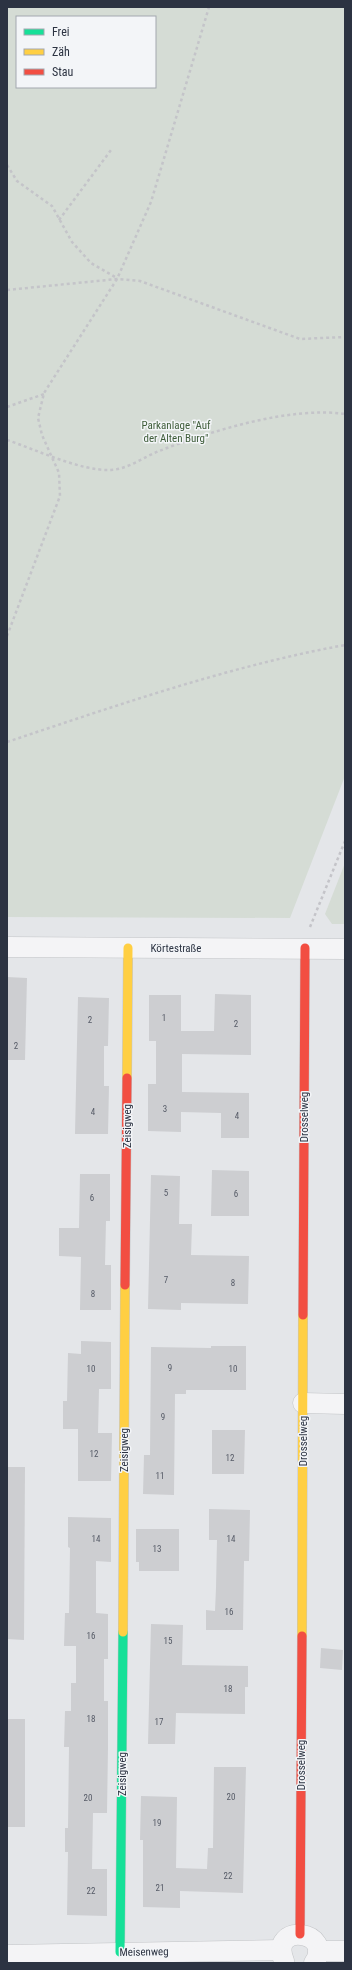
<svg xmlns="http://www.w3.org/2000/svg" width="352" height="1970" viewBox="0 0 352 1970" font-family="'Roboto Condensed',sans-serif">
  <style>
    .green { fill: #d5dcd5; fill-rule: evenodd }
    .building { fill: #cdced1 }
    .lines { fill: none; stroke-linecap: round; stroke-linejoin: round }
    .street-casing { stroke: #c2c4c7; stroke-width: 21 }
    .fast-casing { stroke: #c2c4c7; stroke-width: 10 }
    .slow-casing { stroke: #c2c4c7; stroke-width: 10 }
    .jam-casing { stroke: #c2c4c7; stroke-width: 10 }
    .path { stroke: #c4c4c9; stroke-width: 2.5; stroke-dasharray: 3 3; stroke-linecap: butt }
    .street { stroke: #f4f4f6; stroke-width: 20 }
    .fast { stroke: #16e098; stroke-width: 9 }
    .slow { stroke: #ffcf43; stroke-width: 9 }
    .jam { stroke: #f24e42; stroke-width: 9 }
    .labels { text-anchor: middle; dominant-baseline: central; stroke-width: 3; stroke-linejoin: round; paint-order: stroke }
    .number-label { font-size: 9px; fill: #555a66 }
    .park-label { font-size: 11px; fill: #3f5d3a; stroke: #f3f5f8 }
    .street-label { font-size: 11px; fill: #2c3342; stroke: #f3f5f8 }
  </style>
  <rect width="100%" height="100%" fill="#e4e6e9"/>
  <g class="green">
    <path d="M7,7H345V776L290,918L7,917ZM17,17H155V87H17Z"/>
    <path d="M345,863V924H332L325,914Z"/>
  </g>
  <g class="building">
    <path d="M7,977L27,978L25,1060H7Z"/>
    <path d="M215,994L251,995V1055L182,1054V1092L249,1093V1138H221V1113L181,1112V1132L148,1131V1084H156V1041H149V995H181V1031H214Z"/>
    <path d="M78,997L109,998L108,1046H104V1086H109L108,1134H75Z"/>
    <path d="M212,1170L249,1171V1216H211Z"/>
    <path d="M80,1174H110V1221H106L105,1265H111V1310H80L81,1257L59,1256V1228H79Z"/>
    <path d="M151,1175L180,1176L179,1224H192L191,1255L249,1256L248,1304L181,1303V1310L148,1309Z"/>
    <path d="M81,1341L111,1342V1389H99L98,1433H112L111,1481H78V1429H63V1401H67L68,1353L81,1354Z"/>
    <path d="M211,1346H246V1390H186V1394H175L174,1495L143,1494L144,1455H150L151,1347L211,1348Z"/>
    <path d="M212,1430H245L244,1474H212Z"/>
    <path d="M7,1467H25L24,1640L7,1639Z"/>
    <path d="M209,1509L250,1510L249,1561H244L243,1630H206V1610L215,1611L216,1588L217,1540H209Z"/>
    <path d="M68,1517L111,1518V1562L96,1561V1613L108,1614V1659H104V1701H108V1747L107,1813H93L92,1869H107V1916L67,1915L68,1852H65V1828H68L69,1747H64L65,1711H71V1683H76V1646H64L65,1613H69L70,1548L68,1547Z"/>
    <path d="M136,1529H179V1571H139V1562H136Z"/>
    <path d="M151,1624L183,1625L182,1665L248,1666V1687H245V1714L176,1713L175,1744H148Z"/>
    <path d="M321,1648L343,1650L342,1670L320,1668Z"/>
    <rect x="7" y="1719" width="18" height="108"/>
    <path d="M214,1767H246L243,1893L180,1891V1908L143,1907V1840H140L141,1796L177,1797L176,1868L207,1869L208,1848H213Z"/>
  </g>
  <g class="lines">
    <g class="street-casing">
      <g id="street">
        <path d="M7,947L345,949"/>
        <path d="M303,1403L345,1404"/>
        <path d="M318,1951H345"/>
        <path d="M7,1955L281,1950"/>
        <path d="M284,1961C268,1921 336,1931 314,1963"/>
      </g>
    </g>
    <g class="fast-casing">
      <path id="fast" d="M120,1952L123,1632"/>
    </g>
    <g class="slow-casing">
      <g id="slow">
        <path d="M127,1078L128,948"/>
        <path d="M123,1632L125,1285"/>
        <path d="M302,1636L303,1315"/>
      </g>
    </g>
    <g class="jam-casing">
      <g id="jam">
        <path d="M125,1285L127,1078"/>
        <path d="M303,1315L305,948"/>
        <path d="M300,1934L302,1636"/>
      </g>
    </g>
    <g class="path">
      <path d="M7,165L17,181L52,206L72,242L91,263L117,278"/>
      <path d="M59,220L111,150"/>
      <path d="M7,290L117,279L140,281L300,339L345,337"/>
      <path d="M7,407L44,394"/>
      <path d="M7,440C37,450 80,471 111,470C128,469 144,457 159,451C211,431 291,406 345,414"/>
      <path d="M7,636L60,496L59,473L42,435L38,418L44,393L117,279L151,202L209,7"/>
      <path d="M7,742C118,705 230,666 345,645"/>
      <path d="M310,927L345,841"/>
    </g>
    <use href="#street" class="street"/>
    <use href="#fast" class="fast"/>
    <use href="#slow" class="slow"/>
    <use href="#jam" class="jam"/>
  </g>
  <g class="labels">
    <g class="number-label">
      <text x="164" y="1018">1</text>
      <text x="90" y="1020">2</text>
      <text x="236" y="1024">2</text>
      <text x="16" y="1046">2</text>
      <text x="165" y="1109">3</text>
      <text x="93" y="1112">4</text>
      <text x="237" y="1116">4</text>
      <text x="166" y="1193">5</text>
      <text x="236" y="1194">6</text>
      <text x="92" y="1198">6</text>
      <text x="166" y="1280">7</text>
      <text x="233" y="1283">8</text>
      <text x="93" y="1294">8</text>
      <text x="170" y="1368">9</text>
      <text x="91" y="1369">10</text>
      <text x="233" y="1369">10</text>
      <text x="163" y="1417">9</text>
      <text x="94" y="1454">12</text>
      <text x="230" y="1458">12</text>
      <text x="160" y="1476">11</text>
      <text x="96" y="1539">14</text>
      <text x="231" y="1539">14</text>
      <text x="157" y="1549">13</text>
      <text x="229" y="1612">16</text>
      <text x="91" y="1636">16</text>
      <text x="168" y="1641">15</text>
      <text x="228" y="1689">18</text>
      <text x="91" y="1719">18</text>
      <text x="159" y="1722">17</text>
      <text x="231" y="1797">20</text>
      <text x="88" y="1798">20</text>
      <text x="157" y="1823">19</text>
      <text x="228" y="1876">22</text>
      <text x="160" y="1888">21</text>
      <text x="91" y="1891">22</text>
    </g>
    <g class="park-label">
      <text x="176" y="425">Parkanlage "Auf<tspan x="176" dy="13">der Alten Burg"</tspan></text>
    </g>
    <g class="street-label">
      <text x="176" y="948">Körtestraße</text>
      <text transform="translate(304 1117) rotate(-90)">Drosselweg</text>
      <text transform="translate(127 1126) rotate(-90)">Zeisigweg</text>
      <text transform="translate(303 1441) rotate(-90)">Drosselweg</text>
      <text transform="translate(124 1450) rotate(-90)">Zeisigweg</text>
      <text transform="translate(301 1765) rotate(-90)">Drosselweg</text>
      <text transform="translate(122 1774) rotate(-90)">Zeisigweg</text>
      <text transform="translate(144 1952) rotate(-1)">Meisenweg</text>
    </g>
  </g>
  <rect width="352" height="1970" fill="none" stroke="#2c3342" stroke-width="16"/>
  <rect x="16" y="16" width="140" height="72" fill="#f3f5f8" stroke="#a3a7af"/>
  <rect x="24" y="29" width="20" height="6" fill="#16e098" stroke="#a3a7af"/>
  <text x="52" y="36" font-size="12" fill="#2c3342">Frei</text>
  <rect x="24" y="49" width="20" height="6" fill="#ffcf43" stroke="#a3a7af"/>
  <text x="52" y="56" font-size="12" fill="#2c3342">Zäh</text>
  <rect x="24" y="69" width="20" height="6" fill="#f24e42" stroke="#a3a7af"/>
  <text x="52" y="76" font-size="12" fill="#2c3342">Stau</text>
</svg>
